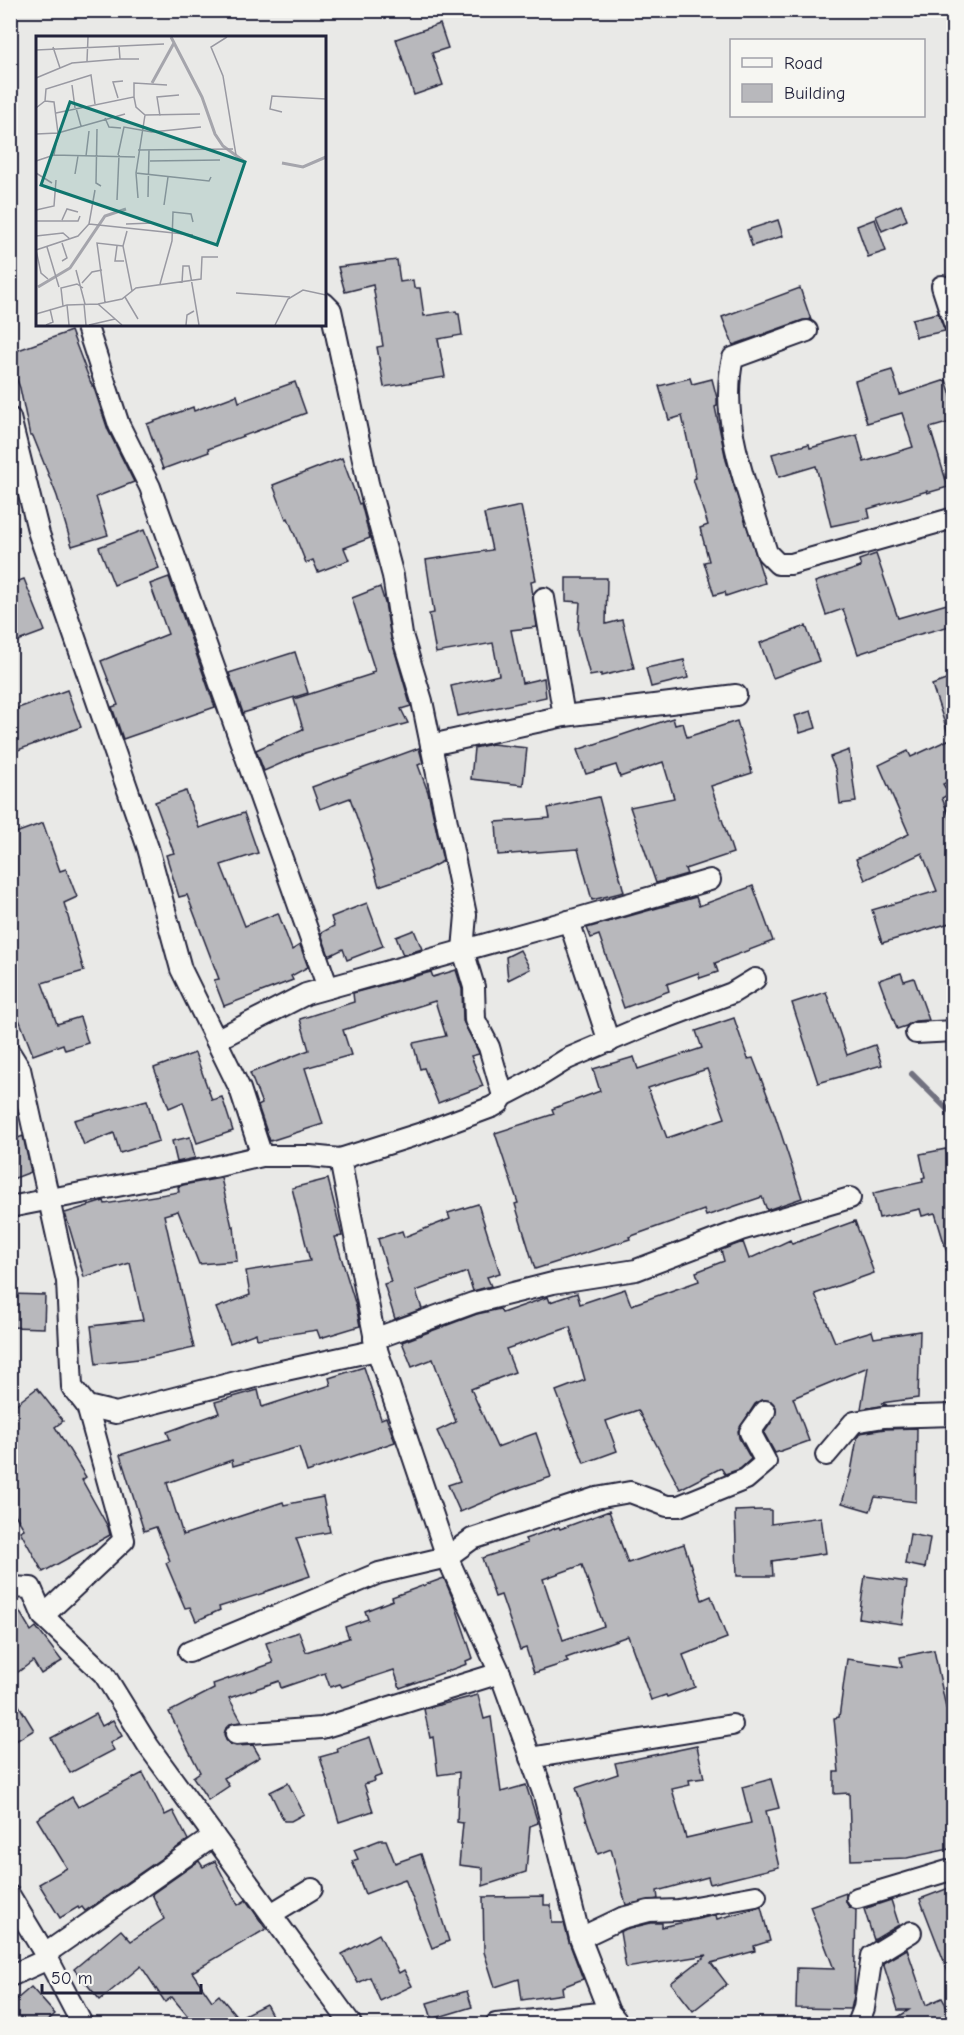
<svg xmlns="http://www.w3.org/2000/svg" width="964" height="2035" viewBox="0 0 964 2035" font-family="'Comic Neue',sans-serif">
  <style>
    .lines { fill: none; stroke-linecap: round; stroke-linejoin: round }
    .stream { stroke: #71717f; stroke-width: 6 }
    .building { fill: #b8b8bc; stroke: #22223b; stroke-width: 1.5; fill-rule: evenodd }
    .minor-casing { stroke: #22223b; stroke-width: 24 }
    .minor { stroke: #f6f6f2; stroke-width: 20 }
    .inset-river { fill: none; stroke: #a5a5ac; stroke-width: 3 }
    .inset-road { fill: none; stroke: #9999a2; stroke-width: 1.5 }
    .view { fill: #0f766e; fill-opacity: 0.15; stroke: #0f766e; stroke-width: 3 }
    .inset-edge { fill: none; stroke: #22223b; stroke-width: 3 }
  </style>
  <rect width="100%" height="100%" fill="#e9e9e7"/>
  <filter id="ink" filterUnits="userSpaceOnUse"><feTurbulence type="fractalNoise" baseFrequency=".0167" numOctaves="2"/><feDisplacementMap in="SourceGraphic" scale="12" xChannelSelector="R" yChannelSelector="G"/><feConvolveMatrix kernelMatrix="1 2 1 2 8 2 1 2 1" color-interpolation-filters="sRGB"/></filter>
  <g filter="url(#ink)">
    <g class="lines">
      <path class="stream" d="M912,1074L951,1113L954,1119"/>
    </g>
    <g class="building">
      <path d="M440,24L448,48L432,53L443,85L414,95L396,39Z"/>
      <path d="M901,205L907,220L882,231L876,216Z"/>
      <path d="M875,219L886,251L868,257L857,226Z"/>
      <path d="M778,220L783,236L752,246L747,230Z"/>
      <path d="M397,260L400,282L413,280L414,288H420L424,316L456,311L457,314H459L462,335L438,339L445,377L384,387L377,347L383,346L373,285L345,292L338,267Z"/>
      <path d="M800,288L811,320H803L733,345L722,317Z"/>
      <path d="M938,313L945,331L916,337L912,319Z"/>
      <path d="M71,331L92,386L93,385L108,430L134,482L96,497L108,535L72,546L57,496L33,436H30L20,388L10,361V353Z"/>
      <path d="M892,370L900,395L946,380L954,404V421L930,428L948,487L927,493V491L868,509L870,518L831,526L816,466L779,477L772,454L809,444L810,448L857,435L864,462L913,447L902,413L867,423L855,381Z"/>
      <path d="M690,378L692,384L712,379L717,398V406L715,407L726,460L765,583L726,596L725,592L714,595L704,562L709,561L700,528L708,525L693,479L696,478L682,416L669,420L659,386Z"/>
      <path d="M295,382L306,413L208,449L209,452L163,469L147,424L193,407L194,411L237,395L239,402Z"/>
      <path d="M342,458L359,504L361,503L370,538L344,548L349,560L318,572L313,560L306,563L288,518L286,519L273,485Z"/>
      <path d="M521,506L536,580L531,581L537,627L511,630L522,683L544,678L546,697L458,716L451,686L499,675L493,643L436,653L429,614L434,613L426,560L492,550L484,514Z"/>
      <path d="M144,530L159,568L114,585L99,547Z"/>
      <path d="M876,554L898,618L954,602V625L909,637L858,654L843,609L826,615L815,582L861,567L859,560Z"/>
      <path d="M169,577L215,707L123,739L112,707L118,705L101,661L168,634L150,584Z"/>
      <path d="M566,578H607L606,624L622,620L634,668L601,676V674L590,676L578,631L580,602L566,601Z"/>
      <path d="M24,579L45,631L10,644V584Z"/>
      <path d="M380,587L385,603L391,638L410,704L411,706L401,709L408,723L305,753L264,771L256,750L303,729L294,699L372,674L371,672L375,671L352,598Z"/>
      <path d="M806,626L819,661L773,678L760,643Z"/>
      <path d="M295,652L308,693L243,713L229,673Z"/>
      <path d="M684,660L688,678L651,687L646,668Z"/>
      <path d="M954,677V779L943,784L949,794L942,798L954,828V929L950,923L882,943L872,910L937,891L922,853L865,880L856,859L909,834L879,765L908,751L911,757L950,739L932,685Z"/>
      <path d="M67,690L81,727L10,753V711Z"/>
      <path d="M811,711L816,728L800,733L795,716Z"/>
      <path d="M673,718L675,725L683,723L687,737L737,721L752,773L711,786L733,853L685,869L687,874L656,883L630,807L674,798L663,762L620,777L616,765L586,774L577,750Z"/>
      <path d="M492,744L527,748L523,785L471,779L474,748Z"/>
      <path d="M419,748L423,763L418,765L428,792L443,861L426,870L379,886L368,849L350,798L320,809L312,787Z"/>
      <path d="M849,750L856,802L840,804L836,771L830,757Z"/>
      <path d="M186,791L199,828L244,813L258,853L221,865L245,926L278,913L292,950L300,945L308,967L291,976L293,980L224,1006L214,980L219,979L187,895L179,897L166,855L174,853L155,802Z"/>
      <path d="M599,797L624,892L592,900L578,849L498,855L496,822L550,818L548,808Z"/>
      <path d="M43,823L60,871L66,869L77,897L64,903L84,971L42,983L57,1024L80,1017L88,1043L65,1050L63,1044L33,1055L17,1014L10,1016V835Z"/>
      <path d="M753,886L773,941L715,963L718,972L700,978L698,973L667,984L669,991L624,1008L599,935L591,938L587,928L696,897L699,906Z"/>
      <path d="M367,903L383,946L347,960L343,949L329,956L321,933L334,926L331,917Z"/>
      <path d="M414,930L422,949L403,955L396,937Z"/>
      <path d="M520,950L530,969L508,980L506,957Z"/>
      <path d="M456,970L462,989L463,1021L478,1051L479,1054L471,1056L483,1086L438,1103L424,1068L420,1069L413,1043L446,1036L435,1001L343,1030L351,1055L305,1068L323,1124L270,1141L258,1106L262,1104L250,1073L309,1050L300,1019L354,1002L353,993L431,972L433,977Z"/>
      <path d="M901,973L904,981L914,978L929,1020L915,1021L906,1026L897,1029L879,980Z"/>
      <path d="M826,992L847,1055L875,1045L882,1065L818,1083L792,1003Z"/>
      <path d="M734,1018L748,1059L753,1058L775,1115L802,1198L767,1210L762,1197L706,1216L704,1210L629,1237L630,1239L535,1269L515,1204L518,1203L495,1133L554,1114L552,1109L600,1091L593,1069L634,1057L638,1069L702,1048L696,1031ZM707,1069L725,1118L667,1138L648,1088Z"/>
      <path d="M195,1053L212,1100L222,1097L233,1131L197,1143L183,1102L169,1108L154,1068Z"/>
      <path d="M147,1100L159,1141L120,1153L114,1133L84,1145L74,1120Z"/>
      <path d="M23,1136L31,1172L10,1180V1141Z"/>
      <path d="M190,1137L195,1158L177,1162L172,1141Z"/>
      <path d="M946,1149L950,1172L954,1171V1258L949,1259L935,1213L922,1216L920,1209L879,1218L873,1193L923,1182L922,1178L925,1177L920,1154Z"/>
      <path d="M221,1178L232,1227L234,1226L237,1261L199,1264L178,1211L164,1215L194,1348L147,1358L96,1364L91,1326L143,1320L130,1263L84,1277L65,1213L104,1201L105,1204L179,1192L178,1187L183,1185Z"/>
      <path d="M328,1179L342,1236L335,1237L356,1306L360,1326L320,1338L317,1330L257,1339L256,1333L230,1343L216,1308L250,1295L246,1271L310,1261L292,1188Z"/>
      <path d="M478,1204L500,1273L487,1277L491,1286L473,1291L467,1272L416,1291L422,1309L395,1319L384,1284L391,1282L378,1239L402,1231L404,1237L450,1219L448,1213Z"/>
      <path d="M855,1221L874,1273L815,1294L835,1342L872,1331L874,1338L920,1331L918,1398L881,1403L887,1405L861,1409L868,1367L793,1398L809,1441L775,1453L764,1433L775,1417L776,1407L771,1401L761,1400L755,1404L738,1431L739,1438L751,1459L740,1469L725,1474L721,1468L680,1489L638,1410L606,1421L617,1451L584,1463L556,1391L585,1380L570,1327L506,1349L515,1372L471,1389L497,1447L536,1433L551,1477L512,1490L460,1512L448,1485L460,1481L437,1431L456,1422L433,1359L412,1367L402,1342L477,1314L500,1309L502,1313L548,1297L550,1302L577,1293L580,1304L625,1289L631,1305L699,1281L696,1272L724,1261L721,1250L743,1242L749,1259L790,1240L792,1244Z"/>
      <path d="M10,1294L45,1295L44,1328L10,1327Z"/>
      <path d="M364,1367L381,1419L386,1417L395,1442L307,1472L299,1447L233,1466L232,1460L167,1483L183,1535L283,1502L284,1505L323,1497L330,1532L296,1538L310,1576L264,1592V1593L219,1607L220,1610L196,1621L190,1607L185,1608L166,1563L170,1561L156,1527L144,1531L120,1455L170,1439L167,1432L219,1413L215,1402L258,1390L262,1407L331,1385L329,1378Z"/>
      <path d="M37,1388L63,1421L55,1427L86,1477L82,1480L108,1527L110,1535L43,1572L20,1531L24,1529L10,1506V1409Z"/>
      <path d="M917,1428L916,1502L875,1497L870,1511L842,1503L851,1472L857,1438L860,1433L885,1429Z"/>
      <path d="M760,1510H771V1524L821,1517L826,1553L772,1561L773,1576H737L735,1511Z"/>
      <path d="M609,1511L628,1563L684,1544L702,1600L711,1596L727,1638L683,1655L695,1687L667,1697L666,1695L651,1700L628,1636L566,1658L568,1662L534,1673L526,1648L520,1650L501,1595L495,1597L482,1558L527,1543L525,1539L559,1527L560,1529ZM582,1565L604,1626L563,1640L543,1579Z"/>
      <path d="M910,1534L930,1538L925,1568L905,1564Z"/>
      <path d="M865,1576L907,1582L902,1624L859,1618Z"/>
      <path d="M444,1578L455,1604L473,1658L466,1661L467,1664L400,1688L394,1670L342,1687L340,1684L330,1687L325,1673L281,1688L279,1681L229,1698L242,1722L230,1724L226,1728L224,1734L226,1740L230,1744L236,1746L253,1745L260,1757L224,1778L229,1786L208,1800L193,1777L200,1772L169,1712L214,1689L213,1684L273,1663L266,1643L299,1632L306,1652L349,1638L345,1627L368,1619L365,1611L393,1600L392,1597Z"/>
      <path d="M10,1599H12L31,1631L36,1627L62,1661L41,1674L33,1661L10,1678Z"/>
      <path d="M934,1650L946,1708H954V1848L907,1858L851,1860L849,1793L834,1794V1772H839L834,1718L839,1717L847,1659L902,1667L900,1657Z"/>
      <path d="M10,1691L34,1730L16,1741L10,1731Z"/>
      <path d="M478,1695L484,1719L491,1717L501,1792L526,1785L538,1823L530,1826L526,1872L483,1886V1868L459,1865L463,1823L457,1822L459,1772L438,1775L433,1737L430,1738L424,1709Z"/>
      <path d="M96,1714L102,1726L113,1720L122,1736L110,1743L114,1750L70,1773L51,1738Z"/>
      <path d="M370,1737L382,1775L374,1778L375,1781L364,1784L373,1811L339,1822L320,1757L338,1752L337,1748Z"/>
      <path d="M697,1746L704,1778L689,1780L690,1785L672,1789L686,1838L751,1823L742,1787L771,1779L779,1808L766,1811L779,1867L710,1884L708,1877L657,1891L658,1899L626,1905L611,1849L598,1854L576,1788L618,1774L615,1763Z"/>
      <path d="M143,1773L165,1815L173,1811L188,1840L91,1907L85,1911L82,1907L79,1909L78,1907L60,1918L39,1884L67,1868L37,1819L72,1797L78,1807Z"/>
      <path d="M288,1783L304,1814L291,1821H284L270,1792Z"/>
      <path d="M380,1840H386L395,1863L421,1854L449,1941L432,1948L405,1879L365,1894L352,1861L358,1859L354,1850Z"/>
      <path d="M199,1861L203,1867L215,1861L238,1905L246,1900L266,1929L192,1972L212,2001L219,1995L238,2018L266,2004L277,2025H195L172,1997L165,2002L141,1966L100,2000L74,1969L121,1930L131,1941L164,1919L152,1894Z"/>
      <path d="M954,1886V1982H952L920,1899Z"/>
      <path d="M846,1893V1902L849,1907L856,1910L854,1996L851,2009L796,2008L797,1968L834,1969L810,1906Z"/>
      <path d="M544,1896V1905H551L552,1923H564L569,1942L583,1979L562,1987L563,1994L522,2000L519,1979L495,1987L484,1952L483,1897Z"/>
      <path d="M891,1900L899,1925L874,1940L864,1909Z"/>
      <path d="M761,1907L770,1941L754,1946L755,1951L711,1963L727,1984L693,2011L671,1983L707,1955L626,1968L620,1932L626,1929L651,1923H662V1927L716,1915L717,1919Z"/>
      <path d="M379,1934L399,1973L404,1970L412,1986L380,2001L370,1977L358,1983L342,1954Z"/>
      <path d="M907,1949L926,2005L942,1998L954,2020V2025H886L909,2010H898L883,1963Z"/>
      <path d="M31,1987L55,2014L43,2025H19L10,2014V2005Z"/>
      <path d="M467,1991L472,2007L432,2019L427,2003Z"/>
    </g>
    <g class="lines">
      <g class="minor-casing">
        <g id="minor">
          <path d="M942,286L954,323"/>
          <path d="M86,324L119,425L150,487L328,988"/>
          <path d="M807,331L733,358C718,420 749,494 767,553L778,564H791L954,518"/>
          <path d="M10,418L39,534L148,848L181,969L240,1089L262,1156"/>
          <path d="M544,598L564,716"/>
          <path d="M431,745L564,716L736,695"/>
          <path d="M569,921L609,1042"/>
          <path d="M916,1033L954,1031"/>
          <path d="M216,1040L306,994L569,921L710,880"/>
          <path d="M10,1053L20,1069L67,1281L72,1387L87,1406L116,1413L263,1375L377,1350"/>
          <path d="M503,1096L530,1082L567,1059L647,1025L732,993L755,979"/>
          <path d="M340,1159L377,1350L447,1557L500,1673L544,1795L580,1938L609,2012L619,2024"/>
          <path d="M10,1207L214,1167L262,1156H310L340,1159L422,1133L492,1107L499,1103L503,1096L489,1047L475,1020L474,987L463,950L466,915L422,701L402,635L393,576L368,483L331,310L324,303"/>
          <path d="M374,1339L473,1303L553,1283L636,1270L741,1230L850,1198"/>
          <path d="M826,1455L854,1422L884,1417L954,1415"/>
          <path d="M10,1587L31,1588L43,1616L104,1674L149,1747L351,2024"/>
          <path d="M43,1616L124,1540L87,1406"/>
          <path d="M189,1652L379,1573L447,1557L472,1539L596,1498L630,1492L667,1506H679L746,1479L766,1462L750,1432L765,1411"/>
          <path d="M236,1734L322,1728L500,1673"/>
          <path d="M530,1758L732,1725"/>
          <path d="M10,1896L48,1959L82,2024"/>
          <path d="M857,1898L954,1869"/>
          <path d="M272,1915L276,1911L312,1889"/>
          <path d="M580,1938L622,1918L649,1911L678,1910L756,1896"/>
          <path d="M45,1954L214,1836"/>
          <path d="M10,1976L48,1959"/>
          <path d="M496,2024L609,2012"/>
          <path d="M858,2024L864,2008L872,1956L911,1932"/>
        </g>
      </g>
      <use href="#minor" class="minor"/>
    </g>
  </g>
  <g transform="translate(36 36)">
    <rect width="290" height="290" fill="#e9e9e7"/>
    <path class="inset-river" d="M135,1L166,61L179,98L187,110L209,126M116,47L138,7M246,127L267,131L290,121M2,251L34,232L69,180L90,173"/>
    <path class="inset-road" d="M191,1L175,11L187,40L200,119M83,10L84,23H103M17,11L24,32M0,14L128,8M51,25L52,1M0,42L36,27L84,23M36,49L39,72M98,61L100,71L109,79L164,78M82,62L77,46L87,45M9,65L10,53L55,39L59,68M0,72L9,65L18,66L22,97L18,119M40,72L45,90M246,76L234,73L236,60L290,63M20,77L98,61V47L131,49M109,79L100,137L173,145L175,141M124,80L121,61L143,59M69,82L73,91L85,92M61,93L60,147L65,150M0,98L22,97L89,78M102,114L197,113M82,119L88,91L116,96L165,91M50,120L53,95M0,125L18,119L99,121M114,125L184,124M0,137L16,147M100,137L102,162M39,138L42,120M112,161L113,114M81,164L83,119M128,169L132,141M0,174L18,170L20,144M26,184L31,173L42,176M0,185H42L44,180M53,188L157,199M90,188L117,187M91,195L87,210L96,255M0,200L27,197L34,203M26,207L31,222L26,225M81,210L79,225H88M11,211L23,251M0,214L42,200L53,188L59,154M0,214L5,237L12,243M40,234L49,268M46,247L56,236L66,234M146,247L147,230H153L163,289M124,248L136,205L137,176L155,178L157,186M200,257L254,261M89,261L102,283M69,266L61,207L87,210M48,268L50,289M62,268L86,263L100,252L165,243L166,221H182M31,269L33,289M27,270L25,252L41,248L47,252M0,278L31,269L62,268L86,289M10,289L17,286L14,273M53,289L79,283M150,289L151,279L158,275M239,289L252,263L267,254L290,259"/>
    <path class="view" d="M34,66L209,126L181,209L5,149Z"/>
    <rect width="290" height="290" class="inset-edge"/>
  </g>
  <rect width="964" height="2035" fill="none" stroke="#f6f6f2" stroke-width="36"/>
  <rect x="18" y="18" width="928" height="1999" fill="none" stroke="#22223b" stroke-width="2" filter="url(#ink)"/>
  <rect x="730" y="39" width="195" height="78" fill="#f6f6f2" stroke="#a1a1a9" stroke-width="1.5"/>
  <rect x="742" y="58" width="30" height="9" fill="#f6f6f2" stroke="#a1a1a9" stroke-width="1.5"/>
  <text x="784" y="69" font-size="18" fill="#22223b">Road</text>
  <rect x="742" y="84" width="30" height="18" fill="#b8b8bc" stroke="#a1a1a9" stroke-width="1.5"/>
  <text x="784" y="99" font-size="18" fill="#22223b">Building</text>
  <path d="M42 1984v9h159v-9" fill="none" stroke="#22223b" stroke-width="3"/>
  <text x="51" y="1984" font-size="18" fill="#22223b" stroke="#f6f6f2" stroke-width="4.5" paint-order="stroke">50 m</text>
</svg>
